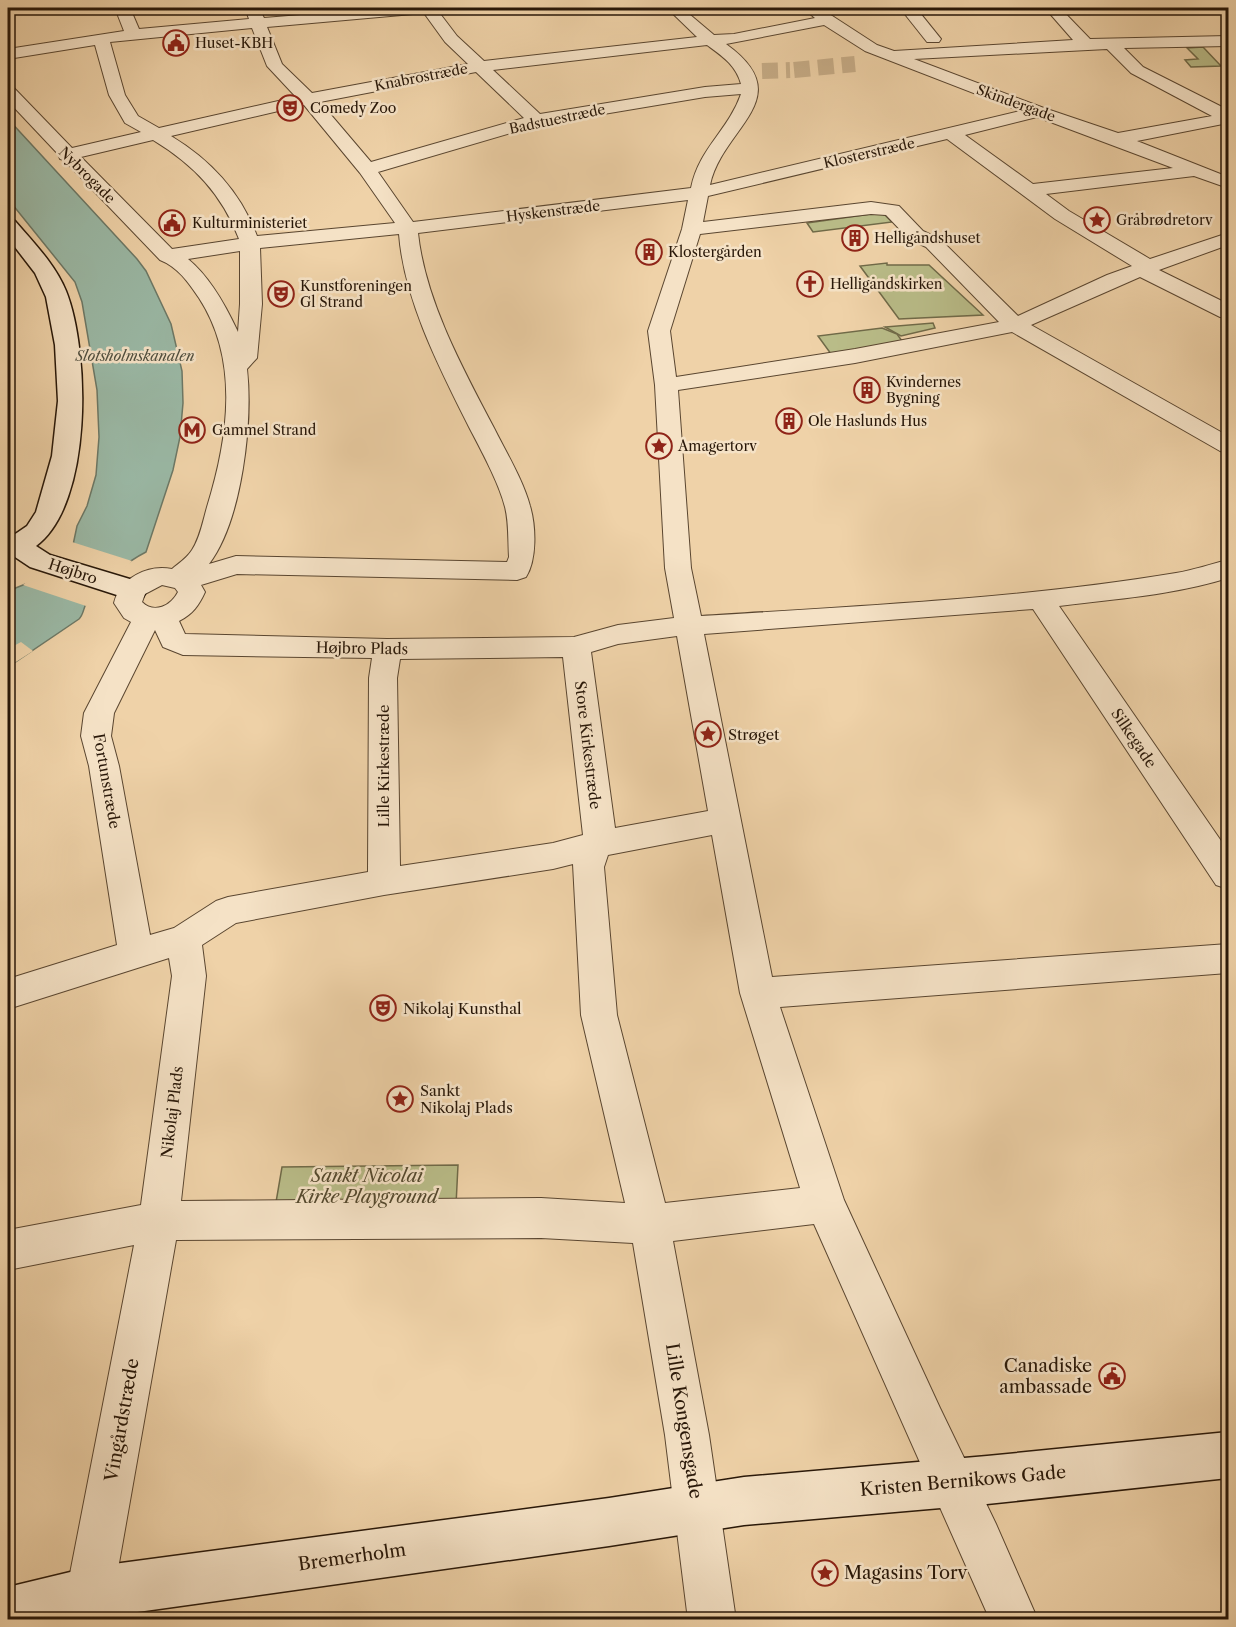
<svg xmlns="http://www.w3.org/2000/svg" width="1236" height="1627" viewBox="0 0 1236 1627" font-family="'Libre Caslon Text',serif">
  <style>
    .green { fill: #b9bc88; stroke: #706a48; stroke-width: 1.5 }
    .water { fill: #9ab8a5; stroke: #6c7866; stroke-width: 1.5 }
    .pier { fill: #efd2a8 }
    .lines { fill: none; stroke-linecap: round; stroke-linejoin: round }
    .street-tunnel { stroke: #c7ad88; stroke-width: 16; stroke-dasharray: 16 8; stroke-linecap: butt }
    .street-casing { stroke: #5a4630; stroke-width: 2 }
    .secondary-casing { stroke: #281708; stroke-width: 3 }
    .street { fill: #f5e2c6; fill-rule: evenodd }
    .secondary { fill: #f5e2c6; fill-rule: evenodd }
    .labels { text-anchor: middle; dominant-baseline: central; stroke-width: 5; stroke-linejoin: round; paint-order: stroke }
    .far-poi-label { font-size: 14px; fill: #281708; stroke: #f5e2c6; text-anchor: start }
    .far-street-label { font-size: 14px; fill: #281708; stroke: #f5e2c6 }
    .far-water-label { font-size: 14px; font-style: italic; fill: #504f3f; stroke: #f5e2c6 }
    .street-label { font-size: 15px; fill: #281708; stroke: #f5e2c6 }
    .poi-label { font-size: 15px; fill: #281708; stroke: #f5e2c6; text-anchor: start }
    .near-park-label { font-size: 18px; font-style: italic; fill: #54492e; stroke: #f5e2c6 }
    .near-poi-label { font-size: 18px; fill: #281708; stroke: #f5e2c6; text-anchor: end }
    .near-street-label { font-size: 18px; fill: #281708; stroke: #f5e2c6 }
  </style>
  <rect width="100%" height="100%" fill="#efd2a8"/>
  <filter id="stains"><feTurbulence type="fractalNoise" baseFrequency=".00333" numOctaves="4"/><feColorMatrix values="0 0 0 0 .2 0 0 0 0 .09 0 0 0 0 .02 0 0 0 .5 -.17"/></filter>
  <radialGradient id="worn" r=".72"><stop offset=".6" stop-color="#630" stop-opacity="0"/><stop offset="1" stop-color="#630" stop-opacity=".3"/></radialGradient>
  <g class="green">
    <path d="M1203,47L1221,66L1191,67L1185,60L1198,59L1187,48Z"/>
    <path d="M878,213L885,215L892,222L813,232L807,223Z"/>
    <path d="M887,263V265H929L983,315L899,319L860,266Z"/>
    <path d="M933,323L935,328L901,336L885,327Z"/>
    <path d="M882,328L897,334L902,341L831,354L818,336Z"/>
    <path d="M458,1165L456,1205L275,1208L282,1167Z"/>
  </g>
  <path class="water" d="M8,119L137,259L146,271L171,324L182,371L183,403L180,437L173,470L146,552C126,562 101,583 87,602C83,608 84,614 79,619L8,667V591L28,583L73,545L77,526L87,506L96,475L99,437L97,390L82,302L75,282L8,199Z"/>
  <g class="pier">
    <path d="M72,542L132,561L86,606L23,585Z"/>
    <path d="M21,642L33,651L8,667V649Z"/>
  </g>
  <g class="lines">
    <g class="street-tunnel">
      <path d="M794,70L855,64"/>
      <path d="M762,71L790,70"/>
    </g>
    <g class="street-casing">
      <g id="street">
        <path d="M115,8H130L139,29L249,19L245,8H259L264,18L386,8H439L438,11L457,36L484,61L697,37L667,8H682L714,35L734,34L815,18L803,8H820L877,45L894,51L1073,40L1045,8H1060L1090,39L1228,36V46L1124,48L1143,67L1228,110V123L1137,141L1228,177V188L1194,176L1046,194L1069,211L1150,259L1228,233V245L1159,270L1228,304V318L1220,317L1140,277L1031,325L1228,436V453L1220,451L1012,332L855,363L678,390L691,568L701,616C859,606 1019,599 1176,573C1194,570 1211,564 1228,560V578C1174,595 1115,599 1059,606L1228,851V889L1216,885L1033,609L704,634L772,977L1228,944V973L780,1007L844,1200L940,1408L996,1524L1038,1620H990L814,1224L673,1241L709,1435L736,1620H688L665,1435L633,1243L541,1238L176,1240L109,1620H61L134,1245L8,1270V1230L141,1205L172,976L169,958L8,1009V979L117,945L89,766L81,736L84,713L131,622L124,618L114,603C120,578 148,564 172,569C179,563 187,558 192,550C200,538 203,521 207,507C228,439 240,361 199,298C188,282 178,267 160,260L64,160L60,159L58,154L8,101V87L14,88L72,148L141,132L125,123L109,95L95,45L8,59V49L124,31ZM424,13L445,42L468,64L312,93L282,64L267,27ZM824,25L865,51L1020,111L710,185C722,127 801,98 726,44ZM252,28L267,66L296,97L159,128L138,116L125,95L110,42ZM707,45C722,56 736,65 741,84L705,87L540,114L493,70ZM1107,49L1131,73L1212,116L1118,133L1044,108L914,59ZM476,72L524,118L371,162L320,102ZM741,94C728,131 699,148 691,188L413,222L378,172L538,125L705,97ZM304,105L360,173L395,223L257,236C241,193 211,160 171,136ZM1037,117L1173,168L1033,184L965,135ZM947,139L1055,219L1132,266L1107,275L1018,316L940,239L923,231L899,206L871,202L703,222L708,196ZM153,140C194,165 222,194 239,239L172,249L81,157ZM688,200L682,229L648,331L655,385L665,568L674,618L618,625L574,637L387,639L185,634L179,621C193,614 199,605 205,592L201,585L237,574L517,580L526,577C537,560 536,526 530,506C523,480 506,452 494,428C463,369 425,300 418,233ZM871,214L886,215L909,239L926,247L999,322L855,349L676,377L670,331L700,234ZM399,234C404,300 440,369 469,427C481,450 499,483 505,507C509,522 508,541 509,557L507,562L236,556L209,564C242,521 253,422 247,369L257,358L262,304L260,248ZM240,251V304L238,332C226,306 210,277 188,259ZM162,585L175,588L178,592C171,606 154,614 142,602L145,594ZM155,630L163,647L183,655L372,658L369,678L368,872L228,897L216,901L174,928L150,935L119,766L111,736L114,713ZM677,636L708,811L615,828L591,652L618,644ZM563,657L583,835L553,843L400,866L397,678L400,659ZM712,835L740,993L800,1188L665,1203L617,1015L604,867L608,855ZM573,864L581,1015L625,1203L541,1198L181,1201L206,976L202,945L236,923L384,895L553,869Z"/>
        <path d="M900,8H916L941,39L939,42H927Z"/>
      </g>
    </g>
    <g class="secondary-casing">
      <g id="secondary">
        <path d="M8,219L15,221C33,242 55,264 66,291C90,351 93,504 36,546L50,555L143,583L147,590L143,597L133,599L123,597L30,567L15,557L8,559V539L27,526L36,512L52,456L58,401L55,345L46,297L35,273L8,238Z"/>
        <path d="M1228,1432V1478L987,1504L744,1525L609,1546L80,1620H8V1587L91,1567L609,1498L744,1477L987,1456Z"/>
      </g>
    </g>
    <use href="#street" class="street"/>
    <use href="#secondary" class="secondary"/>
  </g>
  <defs>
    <g id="civic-ring" transform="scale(1.35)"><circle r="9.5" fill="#f5e2c6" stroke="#8f2418" stroke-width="1.5"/><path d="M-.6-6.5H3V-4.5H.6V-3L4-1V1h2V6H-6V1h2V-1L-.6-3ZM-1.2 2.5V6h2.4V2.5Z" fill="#8f2418"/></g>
    <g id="theatre-ring" transform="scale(1.35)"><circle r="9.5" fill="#f5e2c6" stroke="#8f2418" stroke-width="1.5"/><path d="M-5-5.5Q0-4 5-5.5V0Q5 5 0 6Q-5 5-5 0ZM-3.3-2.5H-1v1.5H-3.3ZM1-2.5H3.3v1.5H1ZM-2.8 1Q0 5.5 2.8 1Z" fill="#8f2418"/></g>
    <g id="sight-ring" transform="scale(1.35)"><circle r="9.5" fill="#f5e2c6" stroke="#8f2418" stroke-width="1.5"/><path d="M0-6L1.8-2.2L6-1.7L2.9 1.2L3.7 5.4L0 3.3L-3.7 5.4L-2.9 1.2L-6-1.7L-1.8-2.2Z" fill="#8f2418"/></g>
    <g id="building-ring" transform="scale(1.35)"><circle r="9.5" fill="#f5e2c6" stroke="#8f2418" stroke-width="1.5"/><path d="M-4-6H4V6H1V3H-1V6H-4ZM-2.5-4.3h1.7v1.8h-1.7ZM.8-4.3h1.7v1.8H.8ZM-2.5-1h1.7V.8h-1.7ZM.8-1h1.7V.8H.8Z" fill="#8f2418"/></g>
    <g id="church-ring" transform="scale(1.35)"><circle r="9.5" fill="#f5e2c6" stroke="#8f2418" stroke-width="1.5"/><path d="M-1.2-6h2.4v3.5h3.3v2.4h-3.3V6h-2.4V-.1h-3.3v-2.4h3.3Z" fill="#8f2418"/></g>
    <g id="metro-ring" transform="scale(1.35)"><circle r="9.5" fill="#f5e2c6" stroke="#8f2418" stroke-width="1.5"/><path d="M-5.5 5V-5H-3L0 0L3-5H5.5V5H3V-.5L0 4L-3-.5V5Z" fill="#8f2418"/></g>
  </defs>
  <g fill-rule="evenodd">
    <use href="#civic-ring" x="176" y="43"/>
    <use href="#theatre-ring" x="290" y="108"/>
    <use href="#sight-ring" x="1097" y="220"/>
    <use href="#civic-ring" x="172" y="223"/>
    <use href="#building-ring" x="855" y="238"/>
    <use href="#building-ring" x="649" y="252"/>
    <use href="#church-ring" x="810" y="284"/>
    <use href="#theatre-ring" x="281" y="294"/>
    <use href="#building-ring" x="867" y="390"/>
    <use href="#building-ring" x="789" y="421"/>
    <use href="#metro-ring" x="192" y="430"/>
    <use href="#sight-ring" x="659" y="446"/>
    <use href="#sight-ring" x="708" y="734"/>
    <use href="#theatre-ring" x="383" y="1008"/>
    <use href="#sight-ring" x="400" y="1099"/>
    <use href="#civic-ring" x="1112" y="1376"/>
    <use href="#sight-ring" x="825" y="1573"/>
  </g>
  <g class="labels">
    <g class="far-poi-label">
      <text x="195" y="43">Huset-KBH</text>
      <text x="310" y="108">Comedy Zoo</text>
      <text x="1116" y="220">Gråbrødretorv</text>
      <text x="192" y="223">Kulturministeriet</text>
      <text x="874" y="238">Helligåndshuset</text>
      <text x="668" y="252">Klostergården</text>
      <text x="830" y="284">Helligåndskirken</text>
      <text x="300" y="286">Kunstforeningen<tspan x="300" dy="16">Gl Strand</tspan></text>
      <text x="886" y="382">Kvindernes<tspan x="886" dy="16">Bygning</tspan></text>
      <text x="808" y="421">Ole Haslunds Hus</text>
      <text x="212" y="430">Gammel Strand</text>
      <text x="678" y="446">Amagertorv</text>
    </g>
    <g class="far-street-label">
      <text transform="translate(421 77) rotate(-11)">Knabrostræde</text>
      <text transform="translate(1016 103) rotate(20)">Skindergade</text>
      <text transform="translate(557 119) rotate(-12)">Badstuestræde</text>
      <text transform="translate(869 153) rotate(-13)">Klosterstræde</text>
      <text transform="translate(87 175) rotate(45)">Nybrogade</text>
      <text transform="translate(553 211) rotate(-7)">Hyskenstræde</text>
    </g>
    <g class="far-water-label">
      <text x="135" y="356">Slotsholmskanalen</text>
    </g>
    <g class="street-label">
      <text transform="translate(73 571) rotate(18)">Højbro</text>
      <text transform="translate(362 648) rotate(1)">Højbro Plads</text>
      <text transform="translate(1134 738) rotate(56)">Silkegade</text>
      <text transform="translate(588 745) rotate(83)">Store Kirkestræde</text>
      <text transform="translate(383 766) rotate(-90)">Lille Kirkestræde</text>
      <text transform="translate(107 781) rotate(80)">Fortunstræde</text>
      <text transform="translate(172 1112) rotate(-83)">Nikolaj Plads</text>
    </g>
    <g class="poi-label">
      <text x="728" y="734">Strøget</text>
      <text x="403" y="1008">Nikolaj Kunsthal</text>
      <text x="420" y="1090">Sankt<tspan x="420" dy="17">Nikolaj Plads</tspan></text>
    </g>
    <g class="near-park-label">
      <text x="367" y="1176">Sankt Nicolai<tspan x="367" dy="21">Kirke Playground</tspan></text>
    </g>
    <g class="near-poi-label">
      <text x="1092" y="1366">Canadiske<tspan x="1092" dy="21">ambassade</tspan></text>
      <text x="844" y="1573" text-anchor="start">Magasins Torv</text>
    </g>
    <g class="near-street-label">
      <text transform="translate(122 1420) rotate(-80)">Vingårdstræde</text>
      <text transform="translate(684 1421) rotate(81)">Lille Kongensgade</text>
      <text transform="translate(963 1481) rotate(-5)">Kristen Bernikows Gade</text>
      <text transform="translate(352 1557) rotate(-8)">Bremerholm</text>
    </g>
  </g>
  <rect width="1236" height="1627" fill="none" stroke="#efd2a8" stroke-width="30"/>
  <rect x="9" y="9" width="1218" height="1609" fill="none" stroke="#281708" stroke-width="3"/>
  <rect x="15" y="15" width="1206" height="1597" fill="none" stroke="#281708" stroke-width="1.5"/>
  <rect width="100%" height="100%" filter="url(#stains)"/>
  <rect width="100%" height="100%" fill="url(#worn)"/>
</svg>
